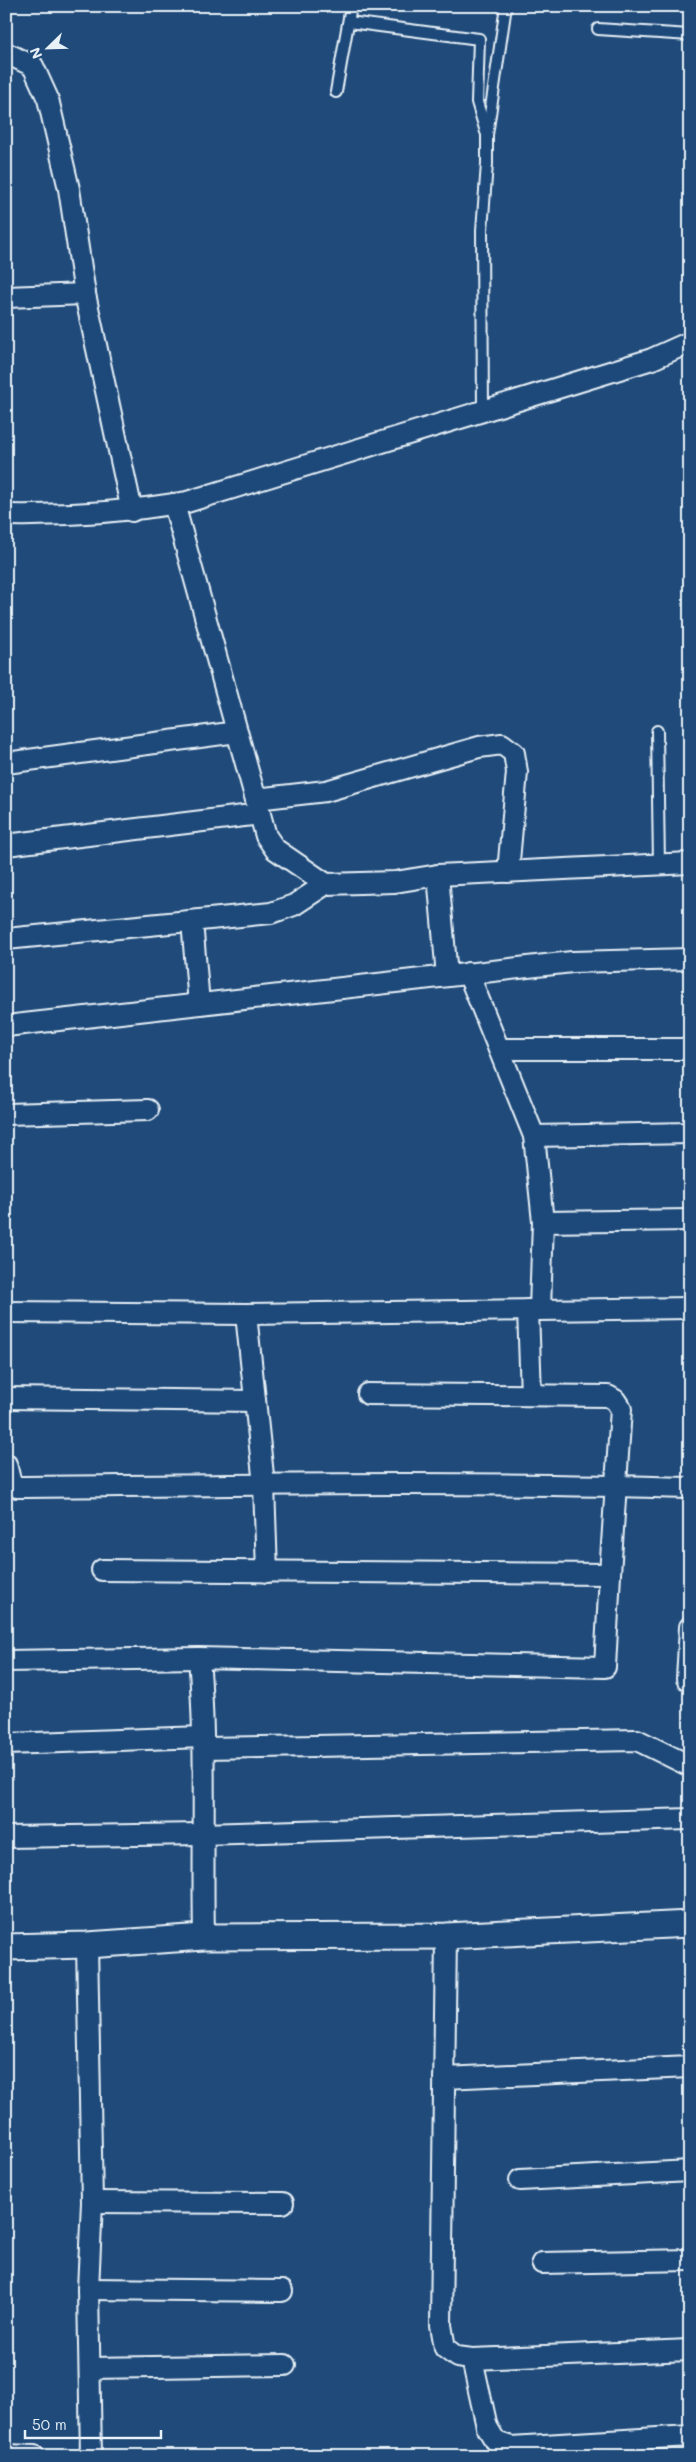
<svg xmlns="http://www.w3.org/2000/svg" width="696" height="2462" viewBox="0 0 696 2462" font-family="Mali,sans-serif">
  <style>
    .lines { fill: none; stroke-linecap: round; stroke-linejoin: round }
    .service-casing { stroke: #e8f1f8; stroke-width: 14 }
    .minor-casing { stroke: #e8f1f8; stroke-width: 24 }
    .tertiary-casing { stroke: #e8f1f8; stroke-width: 29 }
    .service { stroke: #1f4a7a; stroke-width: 10 }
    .minor { stroke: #1f4a7a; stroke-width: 20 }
    .tertiary { stroke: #1f4a7a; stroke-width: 25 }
  </style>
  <rect width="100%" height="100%" fill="#1f4a7a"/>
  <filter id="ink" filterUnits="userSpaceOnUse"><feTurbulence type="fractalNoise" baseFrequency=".02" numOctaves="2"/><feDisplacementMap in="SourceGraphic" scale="10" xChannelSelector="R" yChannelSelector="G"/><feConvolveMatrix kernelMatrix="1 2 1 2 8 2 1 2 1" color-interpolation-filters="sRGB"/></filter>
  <g filter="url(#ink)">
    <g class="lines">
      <g class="service-casing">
        <g id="service">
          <path d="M349,22L479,39L477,102L486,132"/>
          <path d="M598,29L690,35"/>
          <path d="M336,92L351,6"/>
          <path d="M483,411L482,230L487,164V135L506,6"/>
          <path d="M657,731L659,864"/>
        </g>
      </g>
      <g class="minor-casing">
        <g id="minor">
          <path d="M6,53L33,66L48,99L69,189L85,294L132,511"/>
          <path d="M6,297L85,294"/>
          <path d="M174,504L266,836L275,849L326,884L395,882L438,875L447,976"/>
          <path d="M6,515C67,516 126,512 187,502L652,359L690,342"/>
          <path d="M6,763L237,732"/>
          <path d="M256,799L326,791L479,747L502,744L514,753L517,772L508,872"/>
          <path d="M6,845L260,814"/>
          <path d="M438,875L690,863"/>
          <path d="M192,921L199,1004"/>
          <path d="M6,939L271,913L294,905L326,884"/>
          <path d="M468,973L534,1136L543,1222L540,1309"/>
          <path d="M6,1026L572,962L690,959"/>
          <path d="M499,1049H690"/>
          <path d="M6,1114L148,1110"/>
          <path d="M534,1136L690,1133"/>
          <path d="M543,1222L690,1220"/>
          <path d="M528,1310L531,1395"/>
          <path d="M6,1312L246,1314L690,1308"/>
          <path d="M246,1314L264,1485L267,1572"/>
          <path d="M6,1398L255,1401"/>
          <path d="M6,1464L11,1484L17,1487C241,1485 466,1481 690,1488"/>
          <path d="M102,1570L610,1574L621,1409L615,1400L608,1396L368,1394"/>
          <path d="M6,1661L199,1658"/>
          <path d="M687,1679L690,1627"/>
          <path d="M6,1744L203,1737"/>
          <path d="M204,1748L637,1740L690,1766"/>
          <path d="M6,1837L202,1834L690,1819"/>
          <path d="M446,1936L441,2325L445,2348L457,2357L472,2359L690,2350"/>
          <path d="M204,1937C202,1844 207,1751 199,1658L605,1667L610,1574"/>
          <path d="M87,1945L92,2202L88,2289L91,2456"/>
          <path d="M444,2078L690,2067"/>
          <path d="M520,2180L690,2171"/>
          <path d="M92,2202L283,2203"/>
          <path d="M542,2263L690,2260"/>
          <path d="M88,2289L282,2291"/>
          <path d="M472,2359L487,2427L496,2442L511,2447L690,2436"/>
          <path d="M91,2368L285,2365"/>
          <path d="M6,2455L34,2456"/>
        </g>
      </g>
      <g class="tertiary-casing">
        <path id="tertiary" d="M6,1947L87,1945L204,1937L446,1936L690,1924"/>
      </g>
      <use href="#service" class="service"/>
      <use href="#minor" class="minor"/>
      <use href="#tertiary" class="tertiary"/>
    </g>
  </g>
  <rect width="696" height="2462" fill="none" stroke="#1f4a7a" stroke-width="25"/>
  <rect x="12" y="12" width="671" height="2437" fill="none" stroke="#e8f1f8" stroke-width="2" filter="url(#ink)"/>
  <g transform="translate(48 48) rotate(247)" stroke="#1f4a7a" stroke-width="4" paint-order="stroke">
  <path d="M0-4L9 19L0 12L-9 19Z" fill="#e8f1f8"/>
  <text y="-8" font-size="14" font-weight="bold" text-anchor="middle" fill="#e8f1f8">N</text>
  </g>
  <path d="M25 2430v8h136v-8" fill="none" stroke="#e8f1f8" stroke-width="2.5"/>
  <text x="32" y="2430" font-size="15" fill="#e8f1f8" stroke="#1f4a7a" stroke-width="4" paint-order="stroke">50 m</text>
</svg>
